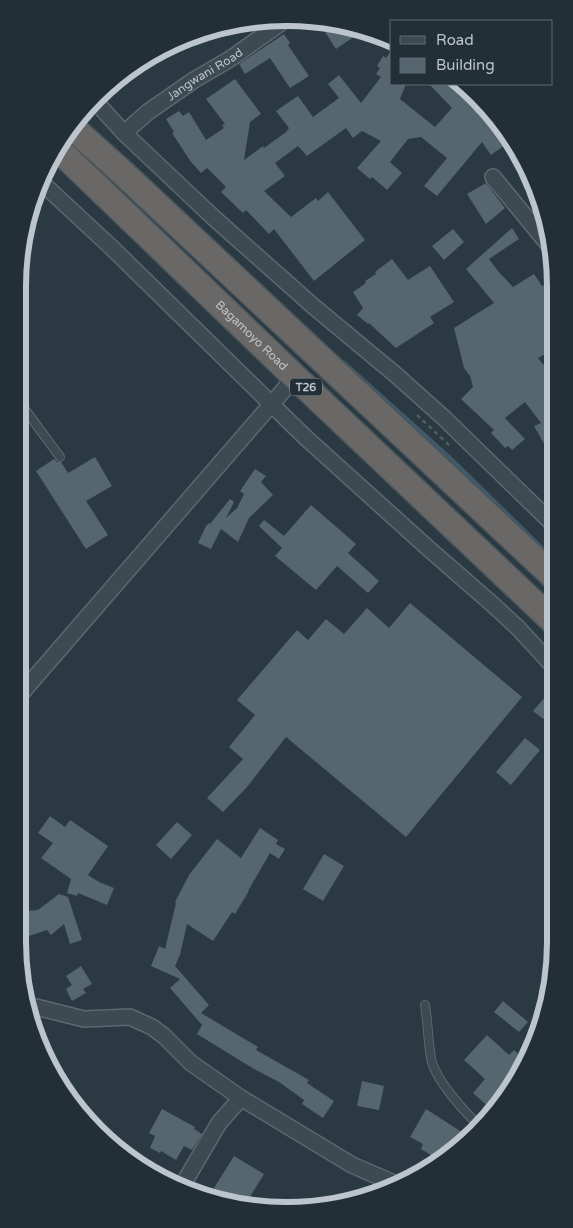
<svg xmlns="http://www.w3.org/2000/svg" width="573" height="1228" viewBox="0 0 573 1228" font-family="'Varela Round',sans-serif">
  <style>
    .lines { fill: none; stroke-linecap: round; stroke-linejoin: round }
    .stream { stroke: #415a69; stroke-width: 4.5 }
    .building { fill: #55666e }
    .service-casing { stroke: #5c686f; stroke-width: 10 }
    .minor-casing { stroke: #5c686f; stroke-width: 18 }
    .trunk-casing { stroke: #48555c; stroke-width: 28 }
    .path { stroke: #4c615f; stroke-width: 2.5; stroke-dasharray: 4 4; stroke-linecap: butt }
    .service { stroke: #3e4a52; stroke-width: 8 }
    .minor { stroke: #3e4a52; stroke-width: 15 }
    .trunk { stroke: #6a6866; stroke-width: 25 }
    .labels { text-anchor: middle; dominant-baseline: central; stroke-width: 4; stroke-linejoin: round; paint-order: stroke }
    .shield { fill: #222f37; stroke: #8d989f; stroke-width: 1 }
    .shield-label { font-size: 11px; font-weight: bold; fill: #bbc5cb }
    .street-label { font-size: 12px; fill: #bbc5cb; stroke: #222f37 }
    .rim { fill: none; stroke: #bbc5cb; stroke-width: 6 }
  </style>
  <rect width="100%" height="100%" fill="#2a3942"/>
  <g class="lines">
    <path class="stream" d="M344,363L453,461L554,560"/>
  </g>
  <g class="building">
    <path d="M332,27H334L361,32L336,49L325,32Z"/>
    <path d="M284,34L290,43L288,45L309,76L290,88L270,58L245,74L239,64Z"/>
    <path d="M392,50V84H406L400,99L435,127L452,108L429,84H461L497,120L491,126L505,145L491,155L482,142L437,196L424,186L447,158L421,137L408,139L390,162L402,173L387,190L372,177L370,179L357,168L381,141L362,131L353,138L346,128L307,156L298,146L275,163L285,176L264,191L291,217L316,198L318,201L328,192L365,240L314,281L274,229L269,234L246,210L243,213L221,192L226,187L207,168L201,173L191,162L172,133L174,132L166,119L179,111L183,116L189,112L206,140L224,128L222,125L225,124L206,99L235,79L261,114L250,122L244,160L263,146L264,148L286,132L289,128L276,111L298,96L313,117L339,98L328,84L339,75L361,103L381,77L376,74L380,68L377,66L383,56L386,58Z"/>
    <path d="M486,183L505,208L486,224L467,194Z"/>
    <path d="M512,228L519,239L489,259L498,271L513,287L534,274L542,286L553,280V350L538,358L554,377V443L546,447L534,426L541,423L525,402L505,418L525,439L512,450L508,446L505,448L491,433L494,430L461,399L473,387L470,376L464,368L454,328L494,303L466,269Z"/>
    <path d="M453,229L464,242L444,260L432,246Z"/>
    <path d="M392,259L408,280L430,266L454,302L430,317L434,323L396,348L369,323L368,324L357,315L363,308L353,292L366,283L365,281L376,274L375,272Z"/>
    <path d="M95,457L112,486L86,501L108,535L86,549L36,471L54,459L57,462H61L68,473Z"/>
    <path d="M255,469L266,476L261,482L273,495L249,518L238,542L221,529L211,549L198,543L206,526L209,523L210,524L230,499L234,502L226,518L237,508L244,494L240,491Z"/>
    <path d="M311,505L356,544L348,553L379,581L368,593L337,566L316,590L275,556L282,548L259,526L264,520L284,536Z"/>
    <path d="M410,603L522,697L406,837L286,737L247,787L223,812L207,798L243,759L229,747L255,715L237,700L297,630L308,640L326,619L344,634L367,608L389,628Z"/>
    <path d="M545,697L555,705V725L542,718L533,711Z"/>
    <path d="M525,738L540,750L511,785L496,772Z"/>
    <path d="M50,816L65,827L70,820L108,846L88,875L99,882L114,888L107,905L78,893L77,896L67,893L71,879L41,858L53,843L38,833Z"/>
    <path d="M177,822L192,835L171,859L156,845Z"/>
    <path d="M260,828L278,840L276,844L285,849L279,859L270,853L248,891H249L235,914L232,912L213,941L187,924L180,955L175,966L209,1005L201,1013L258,1047L256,1050L309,1080L307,1083L334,1101L323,1118L302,1104L304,1100L279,1082L254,1069L197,1034L202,1025L170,988L180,979L151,966L159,946L165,949L176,903L175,902L189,875L217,839L241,858Z"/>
    <path d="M324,854L344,866L323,901L303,889Z"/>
    <path d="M59,894L68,897L82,940L70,944L64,924L51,935L47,930L29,936L27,911L38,910Z"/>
    <path d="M81,966L92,984L83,989L86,993L72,1001L66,989L72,985L66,976Z"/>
    <path d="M503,1001L528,1022L519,1032L494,1012Z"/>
    <path d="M487,1035L509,1055L514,1050L524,1059V1063L493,1111L473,1093L485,1079L464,1060Z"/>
    <path d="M362,1081L384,1086L379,1110L357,1106Z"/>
    <path d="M162,1109L195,1127L194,1129L202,1134L192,1150L184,1146L176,1160L161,1151L160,1153L150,1148L155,1136L149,1133Z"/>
    <path d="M426,1109L468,1136L439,1160L421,1149L423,1144L410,1137Z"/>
    <path d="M234,1156L264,1174L245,1205H242L214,1188Z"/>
  </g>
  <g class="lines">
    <g class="service-casing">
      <g id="service">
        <path d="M18,400L60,457"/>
        <path d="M425,1005C428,1023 428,1041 431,1058C434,1078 465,1113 480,1126"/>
      </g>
    </g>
    <g class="minor-casing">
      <g id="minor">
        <path d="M94,100L124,133L214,218L313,306L396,375L444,418L554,525"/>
        <path id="s1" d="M124,133L148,112L194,80L230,59L288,18"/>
        <path d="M493,177L553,250"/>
        <path d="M40,181L111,247L305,437L429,549L491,603L518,628L555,668"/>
        <path d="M18,697L295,377"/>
        <path d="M28,1005L84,1019L130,1017L152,1027L164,1036L191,1063L241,1098L352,1165L396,1184"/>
        <path d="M182,1186L219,1123L241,1098"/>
      </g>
    </g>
    <g class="trunk-casing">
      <g id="trunk">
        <path d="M74,129L123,173L554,577"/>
        <path id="s2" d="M60,151L295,377L554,622"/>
      </g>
    </g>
    <g class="path">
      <path d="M417,415L451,447"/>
      <path d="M548,538L554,544"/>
    </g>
    <use href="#service" class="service"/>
    <use href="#minor" class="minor"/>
    <use href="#trunk" class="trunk"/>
  </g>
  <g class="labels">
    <rect class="shield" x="290" y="378.5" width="32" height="17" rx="4"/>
    <g class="shield-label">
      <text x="306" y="387">T26</text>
    </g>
    <g class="street-label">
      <text stroke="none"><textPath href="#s1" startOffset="100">Jangwani Road</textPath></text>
      <text stroke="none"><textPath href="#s2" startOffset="266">Bagamoyo Road</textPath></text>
    </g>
  </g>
  <path d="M0 0H573V1228H0ZM286 26H287A260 260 0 0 1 547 286V942A260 260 0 0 1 287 1202H286A260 260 0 0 1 26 942V286A260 260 0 0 1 286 26Z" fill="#222f37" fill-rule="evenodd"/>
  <path class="rim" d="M286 26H287A260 260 0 0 1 547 286V942A260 260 0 0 1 287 1202H286A260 260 0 0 1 26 942V286A260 260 0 0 1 286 26Z"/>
  <rect x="390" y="20" width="162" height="65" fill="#222f37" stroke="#5f6b72"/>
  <rect x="400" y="36" width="25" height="8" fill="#3e4a52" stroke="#5f6b72"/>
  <text x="436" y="45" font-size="15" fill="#bbc5cb">Road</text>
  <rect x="400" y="58" width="25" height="15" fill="#55666e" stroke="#5f6b72"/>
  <text x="436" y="70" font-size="15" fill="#bbc5cb">Building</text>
</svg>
